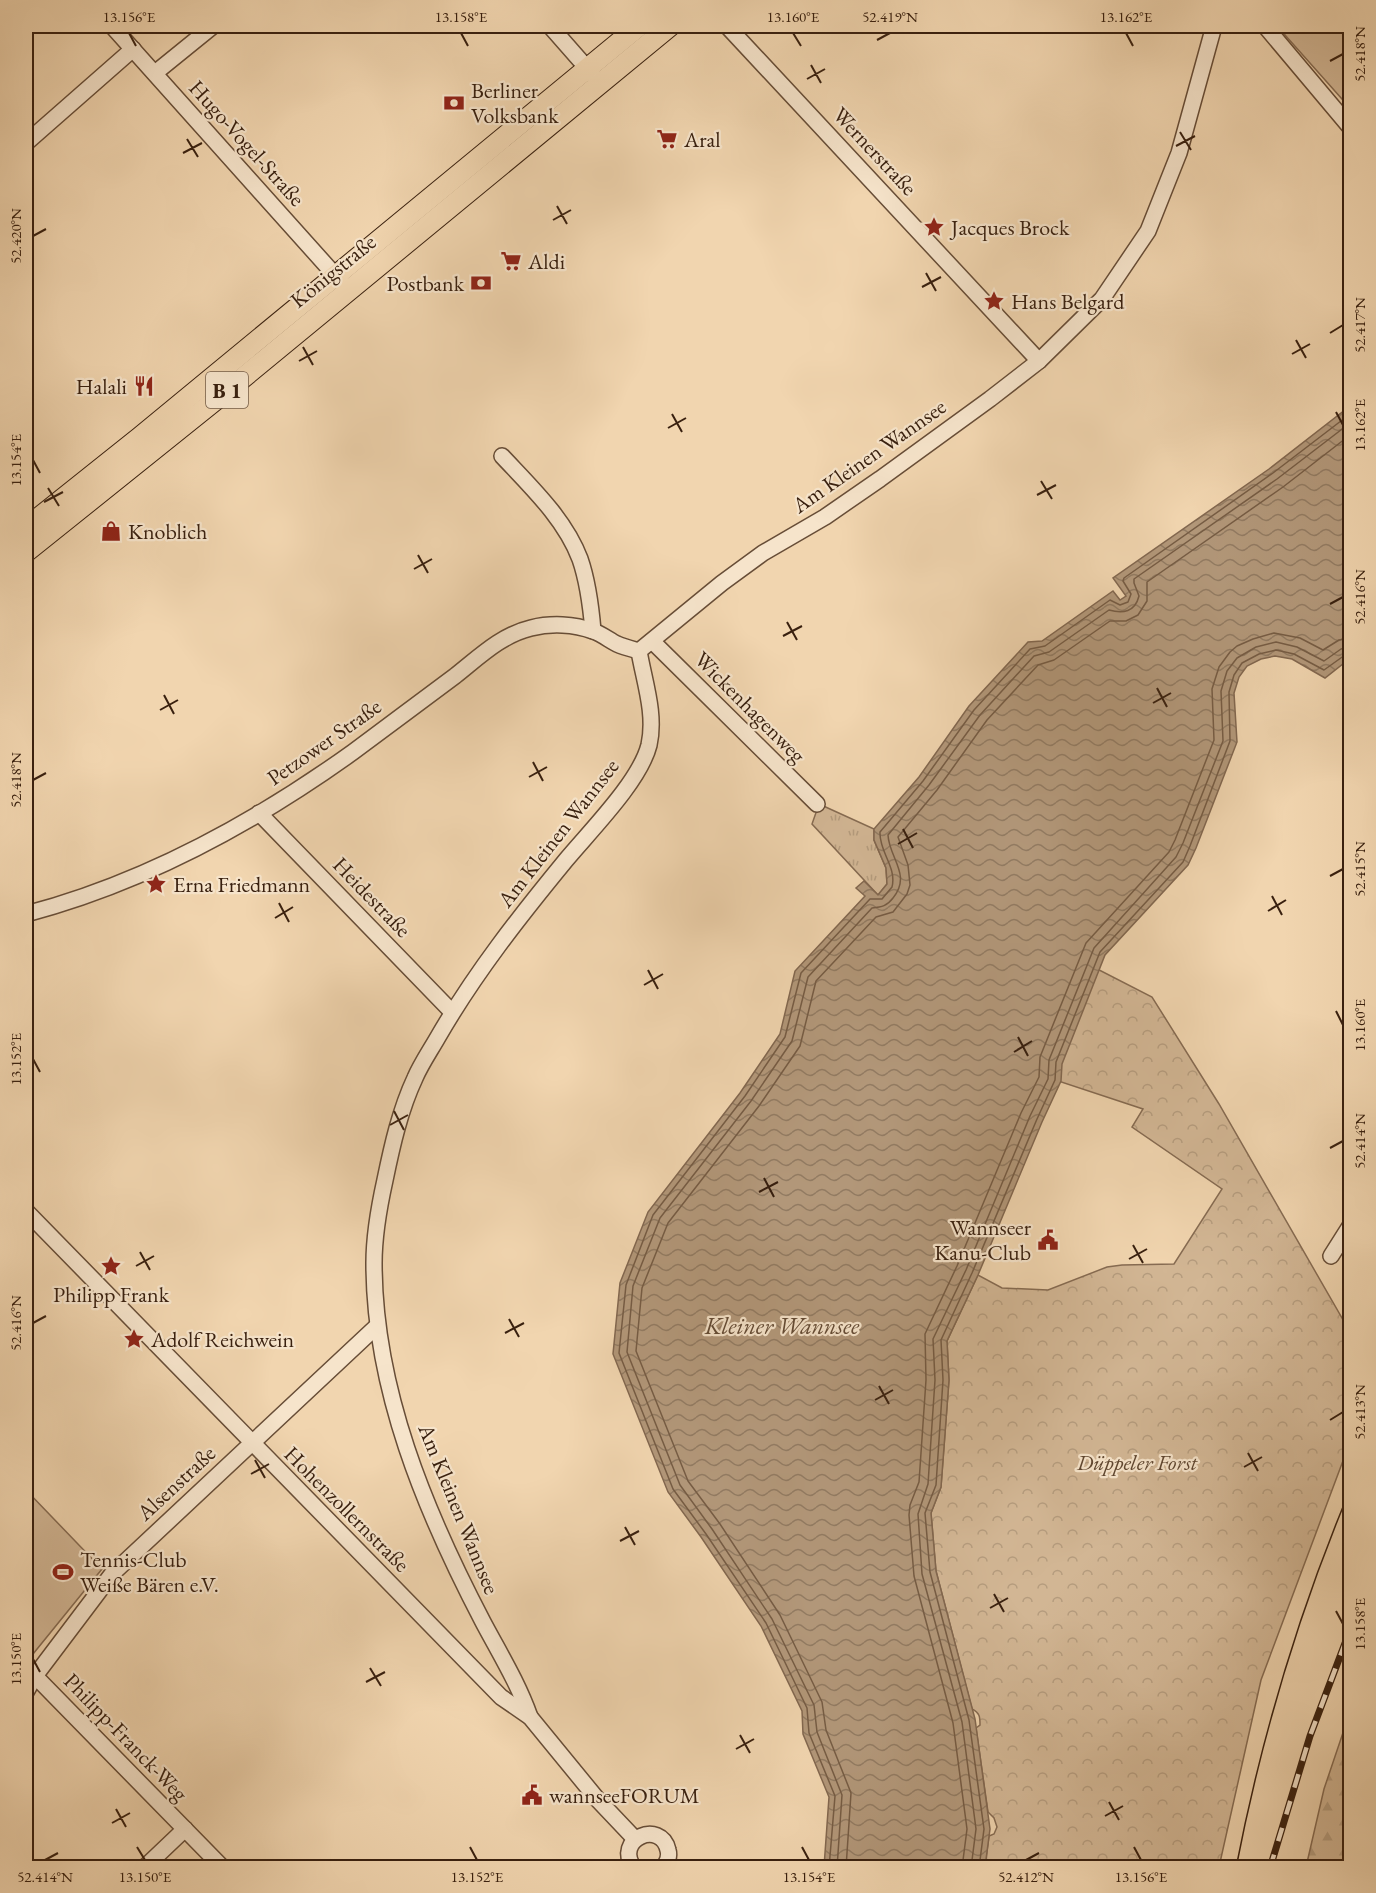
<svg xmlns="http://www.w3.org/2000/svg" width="1376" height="1893" viewBox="0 0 1376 1893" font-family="'EB Garamond',serif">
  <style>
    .grass { fill: url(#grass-tufts); stroke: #866b52; stroke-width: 1.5 }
    .forest { fill: url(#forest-firs); stroke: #866b52; stroke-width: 1.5 }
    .park { fill: url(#park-crowns); stroke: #866b52; stroke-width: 1.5 }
    .garden { fill: #d2b694; stroke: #866b52; stroke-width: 1.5 }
    .water { fill: url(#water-waves); stroke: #82674f; stroke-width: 1.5 }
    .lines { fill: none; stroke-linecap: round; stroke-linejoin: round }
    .shore { stroke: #765c44; stroke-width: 1.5 }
    .minor-casing { stroke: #674d37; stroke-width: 18 }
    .major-casing { stroke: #39200f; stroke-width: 22 }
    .minor { stroke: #f6e4cb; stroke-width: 15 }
    .major { stroke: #f1d5af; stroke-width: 20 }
    .tram { stroke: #39200f; stroke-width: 1.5 }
    .rail-casing { stroke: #39200f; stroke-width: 7 }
    .rail { stroke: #f6e4cb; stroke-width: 4.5; stroke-dasharray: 14; stroke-linecap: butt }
    .ticks { fill: none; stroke: #39200f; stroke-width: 2 }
    .labels { text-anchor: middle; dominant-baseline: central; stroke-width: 4.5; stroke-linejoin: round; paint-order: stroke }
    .shield { fill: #f6e4cb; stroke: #725b47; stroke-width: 1.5 }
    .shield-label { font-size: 21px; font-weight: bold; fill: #39200f }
    .poi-label { font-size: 22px; fill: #39200f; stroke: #f6e4cb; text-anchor: start }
    .street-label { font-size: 22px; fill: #39200f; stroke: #f6e4cb }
    .park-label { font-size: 22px; font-style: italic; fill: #5f4630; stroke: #f6e4cb }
    .water-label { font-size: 24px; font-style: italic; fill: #634a34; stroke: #f6e4cb }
    .neatline { fill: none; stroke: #39200f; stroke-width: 2 }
    .ticks-label { font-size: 15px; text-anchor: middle; fill: #39200f }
  </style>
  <defs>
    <pattern id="grass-tufts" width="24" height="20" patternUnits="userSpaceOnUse" patternTransform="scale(1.5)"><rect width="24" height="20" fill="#d2b694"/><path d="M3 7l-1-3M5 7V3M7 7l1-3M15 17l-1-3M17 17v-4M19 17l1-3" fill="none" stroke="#b59c7e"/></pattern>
    <pattern id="forest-firs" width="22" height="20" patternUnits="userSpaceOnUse" patternTransform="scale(1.5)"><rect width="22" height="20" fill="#d2b694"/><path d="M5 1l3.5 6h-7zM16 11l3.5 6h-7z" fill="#b59c7e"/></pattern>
    <pattern id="park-crowns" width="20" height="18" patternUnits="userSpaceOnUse" patternTransform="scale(1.5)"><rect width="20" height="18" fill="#d2b694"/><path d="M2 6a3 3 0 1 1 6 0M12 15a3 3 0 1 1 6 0" fill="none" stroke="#b59c7e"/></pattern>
    <pattern id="water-waves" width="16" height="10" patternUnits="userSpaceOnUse" patternTransform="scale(1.5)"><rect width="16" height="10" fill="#b29779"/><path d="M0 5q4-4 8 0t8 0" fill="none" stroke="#927b62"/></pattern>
  </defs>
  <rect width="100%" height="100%" fill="#f1d5af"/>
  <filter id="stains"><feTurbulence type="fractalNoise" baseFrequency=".00333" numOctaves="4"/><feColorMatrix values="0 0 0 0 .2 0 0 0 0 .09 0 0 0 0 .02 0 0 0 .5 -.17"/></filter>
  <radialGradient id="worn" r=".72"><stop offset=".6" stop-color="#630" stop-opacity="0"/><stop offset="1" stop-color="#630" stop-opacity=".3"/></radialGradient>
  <path class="grass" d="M819,804L874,829V840L886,868L887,884L878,895L812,824Z"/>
  <path class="forest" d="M1350,1712V1867H1306L1324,1789Z"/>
  <path class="park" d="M1068,954L1152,997L1219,1104L1350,1332V1442L1261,1680L1219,1867H985L989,1836L994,1834L997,1827L994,1818L988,1812L976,1728L980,1725C980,1717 980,1713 972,1709L936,1571L931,1513L941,1487L949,1380L947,1341L978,1275L1002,1288L1048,1290L1107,1267L1122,1265L1174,1264L1222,1189L1132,1127L1143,1109L1007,1064Z"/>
  <g class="garden">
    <path d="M1277,26H1350V108Z"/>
    <path d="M26,1490L102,1569L33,1654L26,1646Z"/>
  </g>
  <path class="water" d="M1350,406V660H1348L1325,678L1292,659L1275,656L1261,659L1247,666L1239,677L1234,693L1237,742L1196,848L1188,865L1105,955L1062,1064L1061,1081L1042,1122L978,1275L947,1341L949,1380L941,1487L931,1513L936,1571L975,1719L990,1829L985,1867H824L829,1797L803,1734L802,1711L761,1626L701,1537L668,1492L613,1354L620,1283L648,1212L740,1093L780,1034L795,971L865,896L856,888L864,881L878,895L887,884L886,868L874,840V829L919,777L969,706L1028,642L1042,641L1113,591L1120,600L1126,596L1113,578L1269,469Z"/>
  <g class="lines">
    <g class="shore">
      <path d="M829,1868L835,1796L809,1733L807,1708L766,1623L706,1534L673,1489L619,1353L626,1285L653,1215L745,1096L785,1037L801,973L870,899H882L892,887C897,867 879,852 880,832L923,781L974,710L1030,649L1045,646L1110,600L1120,605L1128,602L1131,594L1123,581L1124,578L1273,473L1350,414"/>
      <path d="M837,1868L842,1795L817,1732L814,1705L772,1619L712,1529L680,1485L627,1352L633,1286L660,1218L751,1101L792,1041L808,977L872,908C882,907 887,906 893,898C912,875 889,858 888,835L929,785L980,715L1034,656L1049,652L1109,610C1123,614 1135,612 1139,596L1134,583V579L1277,479L1350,423"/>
      <path d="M846,1868L851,1793L826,1730L822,1702L780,1615L720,1524L688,1481L636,1351L642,1288L668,1223L759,1106L800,1046L816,981L876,917L893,912L907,894L910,885L908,865L898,837L937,790L987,720L1038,665L1054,660L1110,621H1126L1138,615L1147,601V582L1283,487L1350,435"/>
      <path d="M962,1868L967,1829L953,1723L914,1576L909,1515L910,1505L919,1482L926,1380L925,1334L957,1266L1021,1113L1039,1077L1040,1057L1086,943L1169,852L1175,840L1214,740L1212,689L1219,667L1230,652L1237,646L1253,639L1274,633L1300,638L1323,650L1339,640L1350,638"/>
      <path d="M971,1868L976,1829L962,1722L922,1574L918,1514L928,1484L935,1380L933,1339L966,1270L1030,1116L1048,1079L1049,1060L1094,948L1176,857L1183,843L1223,741L1221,691L1227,671L1237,658L1256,647L1276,642L1297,647L1324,661L1341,649L1350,647"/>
      <path d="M979,1868L984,1829L969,1720L930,1572L925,1513L936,1485L943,1380L941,1340L972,1273L1037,1119L1055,1080L1056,1062L1100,952L1183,862L1190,846L1230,741L1229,692L1234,675L1242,663L1259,654L1276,650L1294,654L1324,670L1345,655L1350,654"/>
    </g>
    <g class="minor-casing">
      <g id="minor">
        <path d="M112,26L342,283"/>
        <path d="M550,26L593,75"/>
        <path d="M727,26L1039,361"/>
        <path d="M1265,26L1349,126"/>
        <path d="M155,73L213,26"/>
        <path d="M26,143L133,49"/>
        <path d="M502,456C531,487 565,519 580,559C588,582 591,607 593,631"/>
        <path d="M652,641L817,804"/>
        <path d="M259,813L452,1012"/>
        <path d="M26,914C144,883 254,823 353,752C387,727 421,701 455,676C478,658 501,635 531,628C551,623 574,624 593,631C602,634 609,640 617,644C624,647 632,649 639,651"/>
        <path d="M26,1211L501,1697L530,1717L598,1800L635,1839"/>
        <path d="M1331,1256L1350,1226"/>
        <path d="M35,1676L223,1868"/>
        <path d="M26,1692L35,1676L112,1574L377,1326"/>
        <path d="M530,1717C518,1683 500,1654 483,1622C425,1511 374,1389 374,1263C374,1236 379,1207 385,1180C392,1146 400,1110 415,1078C421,1064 430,1051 438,1037C475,973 520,916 566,860C591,830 640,781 649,745C656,714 644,681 639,651L722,583L763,553L825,517L880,479L990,399L1039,361L1102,299L1148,231L1179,153L1214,26"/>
        <path d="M144,1868L185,1829"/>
        <path d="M634,1868C613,1839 661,1819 668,1850C670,1857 667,1862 663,1868"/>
      </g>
    </g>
    <g class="major-casing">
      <g id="major">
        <path d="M26,528L140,437L639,26"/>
        <path d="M26,552L228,390L670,26"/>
      </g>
    </g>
    <use href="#minor" class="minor"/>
    <use href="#major" class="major"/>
    <path class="tram" d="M1236,1868C1261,1739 1299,1611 1350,1490"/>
    <g class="rail-casing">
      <path id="rail" d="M1270,1868L1310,1736L1350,1630"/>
    </g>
    <use href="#rail" class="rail"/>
  </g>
  <path class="ticks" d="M129,33L136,46M461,33L468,46M793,33L801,46M1126,33L1133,46M877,40L890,33M1330,61L1343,54M811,65L821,83M807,79L825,69M1180,132L1191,150M187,139L198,157M1176,146L1195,136M183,153L202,143M557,206L567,224M553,220L571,210M33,236L46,229M926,273L936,291M922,287L941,277M1330,333L1343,325M1296,340L1306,358M303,347L313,365M1292,354L1310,344M299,361L317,351M1336,412L1343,425M672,414L682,432M668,428L686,418M33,460L40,473M1041,481L1052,499M48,488L59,506M1037,495L1056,485M44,502L63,492M418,555L428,573M414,569L432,559M1330,604L1343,597M787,622L797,640M783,636L802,626M1157,688L1167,707M164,695L174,714M1153,703L1171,693M160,710L178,700M533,762L543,781M529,777L547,767M33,780L46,773M903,829L913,848M898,844L917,833M1330,876L1343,869M1272,896L1282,915M279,903L289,922M1268,911L1286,900M275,918L293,907M648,970L658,989M644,985L663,974M1336,1011L1343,1025M1018,1037L1028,1056M1014,1052L1032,1041M33,1059L40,1072M394,1111L404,1130M390,1125L408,1115M1330,1148L1343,1141M764,1178L774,1197M759,1192L778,1182M1133,1245L1143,1263M140,1252L150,1270M1129,1259L1147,1249M136,1266L154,1256M509,1319L519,1337M33,1323L46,1316M505,1333L524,1323M879,1386L889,1404M875,1400L893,1390M1330,1420L1343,1412M1248,1453L1258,1471M255,1460L265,1478M1244,1467L1262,1457M251,1474L269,1464M625,1527L635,1545M620,1541L639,1531M994,1594L1004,1612M990,1608L1008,1598M1336,1611L1343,1624M33,1659L40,1672M370,1668L381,1686M366,1682L385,1672M740,1735L750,1753M736,1749L754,1739M1109,1802L1119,1820M116,1809L126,1827M1105,1816L1123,1806M112,1823L130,1813M137,1847L145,1860M470,1847L477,1860M802,1847L809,1860M1134,1847L1141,1860M45,1860L58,1853M1026,1860L1039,1853"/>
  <defs>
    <g id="bank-bare" transform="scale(1.62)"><path d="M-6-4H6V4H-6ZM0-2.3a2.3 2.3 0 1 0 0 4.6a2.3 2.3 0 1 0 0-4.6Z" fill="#8f2418" stroke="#f6e4cb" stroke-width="2.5" paint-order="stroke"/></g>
    <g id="supermarket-bare" transform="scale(1.62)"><path d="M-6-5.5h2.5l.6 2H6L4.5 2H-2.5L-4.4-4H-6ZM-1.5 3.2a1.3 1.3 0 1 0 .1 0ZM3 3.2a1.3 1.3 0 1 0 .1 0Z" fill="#8f2418" stroke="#f6e4cb" stroke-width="2.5" paint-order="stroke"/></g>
    <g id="sight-bare" transform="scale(1.62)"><path d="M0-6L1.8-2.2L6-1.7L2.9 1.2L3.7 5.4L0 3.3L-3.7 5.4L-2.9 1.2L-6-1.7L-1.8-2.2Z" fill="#8f2418" stroke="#f6e4cb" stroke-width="2.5" paint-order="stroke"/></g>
    <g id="restaurant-bare" transform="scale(1.62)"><path d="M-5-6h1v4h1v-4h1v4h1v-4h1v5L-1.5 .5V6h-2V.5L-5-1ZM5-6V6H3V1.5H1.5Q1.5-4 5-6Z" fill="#8f2418" stroke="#f6e4cb" stroke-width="2.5" paint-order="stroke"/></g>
    <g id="shop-bare" transform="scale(1.62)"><path d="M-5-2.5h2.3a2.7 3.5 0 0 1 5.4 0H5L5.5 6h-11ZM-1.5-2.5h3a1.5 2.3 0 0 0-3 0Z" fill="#8f2418" stroke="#f6e4cb" stroke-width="2.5" paint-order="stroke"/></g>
    <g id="civic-bare" transform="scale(1.62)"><path d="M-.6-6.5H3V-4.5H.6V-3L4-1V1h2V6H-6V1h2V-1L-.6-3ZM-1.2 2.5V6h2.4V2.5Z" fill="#8f2418" stroke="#f6e4cb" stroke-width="2.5" paint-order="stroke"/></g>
    <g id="stadium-bare" transform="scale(1.62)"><path d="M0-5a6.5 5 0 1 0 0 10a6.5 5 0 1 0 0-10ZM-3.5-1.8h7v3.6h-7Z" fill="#8f2418" stroke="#f6e4cb" stroke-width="2.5" paint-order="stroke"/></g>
  </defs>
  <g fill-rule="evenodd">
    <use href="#bank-bare" x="454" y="103"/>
    <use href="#supermarket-bare" x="667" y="139"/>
    <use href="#sight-bare" x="934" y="227"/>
    <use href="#supermarket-bare" x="511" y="261"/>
    <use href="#bank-bare" x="481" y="283"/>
    <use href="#sight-bare" x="994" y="301"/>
    <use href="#restaurant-bare" x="144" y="386"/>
    <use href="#shop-bare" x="111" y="531"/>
    <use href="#sight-bare" x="156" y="884"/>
    <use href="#civic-bare" x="1048" y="1240"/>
    <use href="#sight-bare" x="111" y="1266"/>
    <use href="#sight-bare" x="134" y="1339"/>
    <use href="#stadium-bare" x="63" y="1572"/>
    <use href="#civic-bare" x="532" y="1795"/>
  </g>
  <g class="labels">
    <rect class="shield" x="206" y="372" width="42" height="36" rx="4.5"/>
    <g class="shield-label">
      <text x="227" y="390">B 1</text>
    </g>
    <g class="poi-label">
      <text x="471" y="90">Berliner<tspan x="471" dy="25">Volksbank</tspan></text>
      <text x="684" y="139">Aral</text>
      <text x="951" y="227">Jacques Brock</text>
      <text x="528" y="261">Aldi</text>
      <text x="464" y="283" text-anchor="end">Postbank</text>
      <text x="1011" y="301">Hans Belgard</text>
      <text x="127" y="386" text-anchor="end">Halali</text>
      <text x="128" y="531">Knoblich</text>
      <text x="173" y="884">Erna Friedmann</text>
      <text x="1031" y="1227" text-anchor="end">Wannseer<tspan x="1031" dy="25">Kanu-Club</tspan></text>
      <text x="111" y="1294" text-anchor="middle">Philipp Frank</text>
      <text x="151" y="1339">Adolf Reichwein</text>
      <text x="80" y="1559">Tennis-Club<tspan x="80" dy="25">Weiße Bären e.V.</tspan></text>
      <text x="549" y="1795">wannseeFORUM</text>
    </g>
    <g class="street-label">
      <text transform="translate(247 143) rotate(48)">Hugo-Vogel-Straße</text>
      <text transform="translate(875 151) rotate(47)">Wernerstraße</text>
      <text transform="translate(333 271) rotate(-39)">Königstraße</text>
      <text transform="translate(869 456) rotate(-35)">Am Kleinen Wannsee</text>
      <text transform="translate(750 707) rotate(45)">Wickenhagenweg</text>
      <text transform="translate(324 742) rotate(-35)">Petzower Straße</text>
      <text transform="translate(558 833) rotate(-52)">Am Kleinen Wannsee</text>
      <text transform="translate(372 897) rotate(46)">Heidestraße</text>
      <text transform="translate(176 1483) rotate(-43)">Alsenstraße</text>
      <text transform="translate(347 1509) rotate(45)">Hohenzollernstraße</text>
      <text transform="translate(459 1509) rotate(68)">Am Kleinen Wannsee</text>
      <text transform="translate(126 1737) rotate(46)">Philipp-Franck-Weg</text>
    </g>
    <g class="park-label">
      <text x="1137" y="1462">Düppeler Forst</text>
    </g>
    <g class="water-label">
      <text x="782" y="1325">Kleiner Wannsee</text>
    </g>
  </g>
  <rect width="1376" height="1893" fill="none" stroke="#f1d5af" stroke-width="66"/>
  <rect x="33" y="33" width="1310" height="1827" class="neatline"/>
  <g class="ticks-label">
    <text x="129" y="22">13.156°E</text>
    <text x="461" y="22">13.158°E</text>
    <text x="793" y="22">13.160°E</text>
    <text x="890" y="22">52.419°N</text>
    <text x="1126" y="22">13.162°E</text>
    <text transform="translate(1360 54) rotate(-90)" y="5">52.418°N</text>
    <text transform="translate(16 236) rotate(-90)" y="5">52.420°N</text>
    <text transform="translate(1360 325) rotate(-90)" y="5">52.417°N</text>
    <text transform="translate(1360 425) rotate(-90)" y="5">13.162°E</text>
    <text transform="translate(16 460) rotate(-90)" y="5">13.154°E</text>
    <text transform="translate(1360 597) rotate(-90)" y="5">52.416°N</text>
    <text transform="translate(16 780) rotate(-90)" y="5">52.418°N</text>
    <text transform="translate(1360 869) rotate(-90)" y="5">52.415°N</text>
    <text transform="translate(1360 1025) rotate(-90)" y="5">13.160°E</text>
    <text transform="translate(16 1059) rotate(-90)" y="5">13.152°E</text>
    <text transform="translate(1360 1141) rotate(-90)" y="5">52.414°N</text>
    <text transform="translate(16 1323) rotate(-90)" y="5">52.416°N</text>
    <text transform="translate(1360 1412) rotate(-90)" y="5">52.413°N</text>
    <text transform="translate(1360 1624) rotate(-90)" y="5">13.158°E</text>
    <text transform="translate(16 1659) rotate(-90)" y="5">13.150°E</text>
    <text x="45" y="1882">52.414°N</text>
    <text x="145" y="1882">13.150°E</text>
    <text x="477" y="1882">13.152°E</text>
    <text x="809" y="1882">13.154°E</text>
    <text x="1026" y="1882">52.412°N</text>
    <text x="1141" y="1882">13.156°E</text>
  </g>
  <rect width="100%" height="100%" filter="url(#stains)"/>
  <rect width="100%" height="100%" fill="url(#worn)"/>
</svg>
